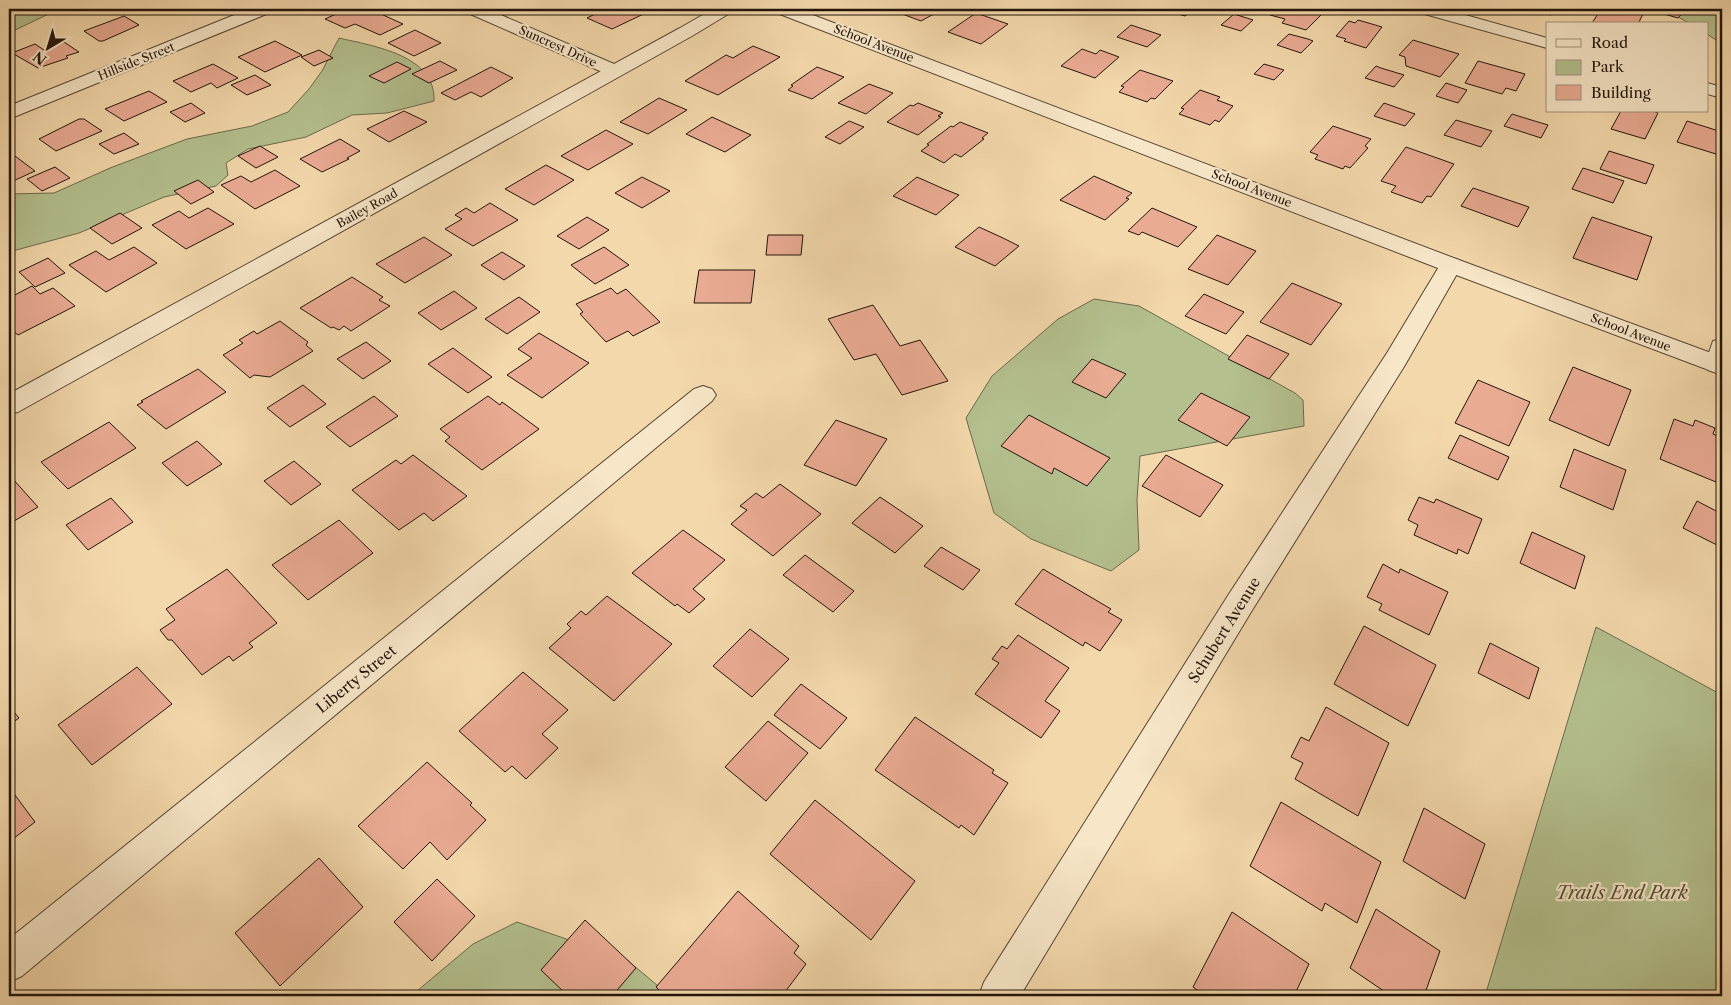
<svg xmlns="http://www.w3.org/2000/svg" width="1731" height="1005" viewBox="0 0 1731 1005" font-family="'Libre Caslon Text',serif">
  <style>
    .green { fill: #b4c08e; stroke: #6b6a4c }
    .building { fill: #eaab93; stroke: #22140b }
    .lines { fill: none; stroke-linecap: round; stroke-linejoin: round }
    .minor-casing { stroke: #564533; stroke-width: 2 }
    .tertiary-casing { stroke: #564533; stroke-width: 2 }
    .minor { fill: #f7e6c8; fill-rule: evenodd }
    .tertiary { fill: #f7e6c8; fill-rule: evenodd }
    .labels { text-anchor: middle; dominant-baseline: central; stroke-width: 4.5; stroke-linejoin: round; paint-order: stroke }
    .far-street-label { font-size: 12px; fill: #22140b; stroke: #f7e6c8 }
    .street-label { font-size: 15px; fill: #22140b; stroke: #f7e6c8 }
    .near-park-label { font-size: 18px; font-style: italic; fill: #555039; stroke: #f7e6c8 }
  </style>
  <rect width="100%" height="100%" fill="#f3d8ab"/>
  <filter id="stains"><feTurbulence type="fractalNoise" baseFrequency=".004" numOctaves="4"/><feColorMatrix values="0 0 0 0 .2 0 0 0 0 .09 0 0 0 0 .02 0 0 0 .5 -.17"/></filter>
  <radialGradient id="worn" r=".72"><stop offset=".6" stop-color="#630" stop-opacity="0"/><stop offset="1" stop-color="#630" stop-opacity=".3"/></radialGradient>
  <g class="green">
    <path d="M9,9H59L9,33Z"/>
    <path d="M1663,9H1722V44L1707,34V24H1691Z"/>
    <path d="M339,38C373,46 436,55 434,101L387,113L352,115L306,137L248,149L226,163L228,175L216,186L164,197L79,233L9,252V194L54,193L110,168L187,139L252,126L288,112L309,89L322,71Z"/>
    <path d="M1094,299L1139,306L1295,393L1303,400L1304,426L1140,456L1137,500L1139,550L1111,571L1031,539L994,513L966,418L992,376L1058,319Z"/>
    <path d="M1596,627L1722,695V996H1485Z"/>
    <path d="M517,922L627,960L670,996H411L473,944Z"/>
  </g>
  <g class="building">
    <path d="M347,9H370L403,24L380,35L355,24L345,28L325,19Z"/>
    <path d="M605,9H654L612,29L587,18Z"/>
    <path d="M903,9H943L921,21L897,12Z"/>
    <path d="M1162,9H1194L1185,16Z"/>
    <path d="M1276,9H1312L1323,13L1306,30L1282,23L1285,19L1270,15Z"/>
    <path d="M1527,9H1556L1551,15Z"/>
    <path d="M1601,9H1631L1644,12L1638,24L1592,23Z"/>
    <path d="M1651,9H1686L1678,18L1650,10Z"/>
    <path d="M976,13L1008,24L981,44L948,32Z"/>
    <path d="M1234,14L1250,19L1253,20L1241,31L1221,25Z"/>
    <path d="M124,16L139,25L103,41H99L84,31Z"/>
    <path d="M1358,20L1382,27L1366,48L1344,41L1346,39L1336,36L1349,21L1355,23Z"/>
    <path d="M1131,25L1161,35L1147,47L1117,37Z"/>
    <path d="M415,30L441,43L414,56L388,43Z"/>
    <path d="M1289,34L1308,39L1313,41L1301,53L1277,45Z"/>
    <path d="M1413,40L1459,54L1440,77L1406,66L1405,57L1399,55Z"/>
    <path d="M275,41L302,55L265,72L238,57Z"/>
    <path d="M64,42L79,52L66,56L68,58L38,68L12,53L35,44L44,50Z"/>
    <path d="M753,46L780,57L718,95L685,81L726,55L733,58Z"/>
    <path d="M1082,49L1096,54L1100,50L1119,57L1095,78L1061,66Z"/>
    <path d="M319,50L333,58L314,66L301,57Z"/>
    <path d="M440,61L457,70L429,83L412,74Z"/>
    <path d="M1478,61L1525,74L1516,91L1506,88L1502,94L1465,83Z"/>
    <path d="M397,62L411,69L384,83L369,76Z"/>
    <path d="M213,64L238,78L217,88L211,83L191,92L173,81Z"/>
    <path d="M1264,64L1284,70L1274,80L1254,74Z"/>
    <path d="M1376,66L1381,68L1404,75L1394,87L1365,78Z"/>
    <path d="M491,67L513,78L481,97L471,92L455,100L441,93Z"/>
    <path d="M817,67L844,77L812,99L788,90L793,86L791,85Z"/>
    <path d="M1140,70L1173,81L1155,99L1151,98L1147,102L1119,92L1124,87L1121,86Z"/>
    <path d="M255,75L271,85L247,95L231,85Z"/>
    <path d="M1446,83L1467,90L1458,103L1436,96Z"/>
    <path d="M869,84L893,93L866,114L838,103Z"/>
    <path d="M1200,90L1220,97L1217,100L1233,106L1219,122L1215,120L1210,125L1179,114L1184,109L1181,108Z"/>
    <path d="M149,91L167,102L124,121L105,109Z"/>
    <path d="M659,98L687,110L648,134L620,122Z"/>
    <path d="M191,103L205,113L185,122L170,112Z"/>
    <path d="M918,103L943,113L938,116L941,117L918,135L887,122L910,105L913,106Z"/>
    <path d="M1384,103L1415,114L1405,126L1374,116Z"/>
    <path d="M404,111L427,122L389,142L367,129Z"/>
    <path d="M1621,111H1653L1658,113L1645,139L1611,129Z"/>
    <path d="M1512,114L1528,119L1548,125L1541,138L1504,126Z"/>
    <path d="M712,117L751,135L725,152L686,134Z"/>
    <path d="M79,119H84L102,131L56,151L39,139Z"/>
    <path d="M1456,120L1492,131L1481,147L1444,135Z"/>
    <path d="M849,121L864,127L840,144L825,137Z"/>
    <path d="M1687,121L1722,132V141L1716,154L1677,142Z"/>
    <path d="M960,122L988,133L982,138L984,139L961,157L955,154L944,163L921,151L929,145L927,144L951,126L953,127Z"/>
    <path d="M1333,126L1371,139L1365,146L1368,148L1350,168L1345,166L1343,169L1315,159L1318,155L1310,152Z"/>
    <path d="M606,130L633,144L588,170L561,156Z"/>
    <path d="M124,133L139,144L114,154L99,144Z"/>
    <path d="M340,139L360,151L347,158L349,159L322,172L300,159Z"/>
    <path d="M260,146L278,157L256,168L238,156Z"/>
    <path d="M1406,147L1454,164L1431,197L1427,196L1422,203L1391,192L1396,186L1381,181Z"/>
    <path d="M1609,151L1654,165L1646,184L1600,169Z"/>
    <path d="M11,153L35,171L11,182L9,180V155Z"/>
    <path d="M546,165L574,180L534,205L505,189Z"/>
    <path d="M55,167L70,178L42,191L27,179Z"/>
    <path d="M1583,168L1624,181L1613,203L1572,189Z"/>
    <path d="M275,170L300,186L255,209L221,185L241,176L251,182Z"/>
    <path d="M1094,176L1132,193L1126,198L1129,199L1105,220L1060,200Z"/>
    <path d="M642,177L670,191L642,208L615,193Z"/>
    <path d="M917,177L944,189L959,195L936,215L893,196Z"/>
    <path d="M198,180L214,192L191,204L174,191Z"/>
    <path d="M1473,188L1529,207L1518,227L1461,206Z"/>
    <path d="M490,203L518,220L473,246L445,229L462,219L455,215L466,208L474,213Z"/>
    <path d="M208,208L234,224L186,249L152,225L179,211L189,218Z"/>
    <path d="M1152,208L1197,227L1178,247L1142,232L1139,235L1128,231Z"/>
    <path d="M120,213L142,228L112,244L90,228Z"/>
    <path d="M587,217L609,230L579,249L557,236Z"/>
    <path d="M1592,217L1652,237L1637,280L1573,258Z"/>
    <path d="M979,227L1003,238L1019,246L995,266L955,247Z"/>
    <path d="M768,235H803L801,255H766Z"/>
    <path d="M1217,235L1256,251L1228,285L1188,269Z"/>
    <path d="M424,237L452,255L405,283L376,264Z"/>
    <path d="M134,247L157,263L106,292L69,265L96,251L109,260Z"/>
    <path d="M604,247L629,265L595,284L571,265Z"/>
    <path d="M502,252L525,266L504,280L481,265Z"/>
    <path d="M48,258L65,273L35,287L19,272Z"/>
    <path d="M699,270H755L751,303H694Z"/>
    <path d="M352,277L383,297L379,300L390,306L351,331L344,326L339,330L333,327L331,328L300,308Z"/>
    <path d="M1292,283L1342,304L1311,345L1260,322Z"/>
    <path d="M32,286L40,294L53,288L75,306L18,335L9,328V298Z"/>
    <path d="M611,288L617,294L626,289L660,322L633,336L628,331L606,342L580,314L583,312L576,304Z"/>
    <path d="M454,291L477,308L441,330L418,313Z"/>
    <path d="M1204,294L1244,312L1226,334L1185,316Z"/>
    <path d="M519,297L540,312L507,334L485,319Z"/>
    <path d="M873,305L900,346L920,340L948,381L902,395L876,354L854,360L828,319Z"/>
    <path d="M280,321L308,342L306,345L313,351L270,377L254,375L250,378L223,355L243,343L239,340L254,331L257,334Z"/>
    <path d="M539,333L589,363L542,398L507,375L532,358L518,349Z"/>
    <path d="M1247,335L1289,354L1269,379L1228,359Z"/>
    <path d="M366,342L391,361L363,379L337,359Z"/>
    <path d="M453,348L492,377L468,393L428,364Z"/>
    <path d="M1092,359L1126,374L1106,398L1072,382Z"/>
    <path d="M1573,367L1631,390L1609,446L1549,420Z"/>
    <path d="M198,369L226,392L166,429L137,405L143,402L141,401Z"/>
    <path d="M1478,380L1530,402L1509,446L1455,423Z"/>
    <path d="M303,385L326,404L290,427L267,408Z"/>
    <path d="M1201,393L1250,417L1227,446L1178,420Z"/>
    <path d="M374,396L398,416L350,447L326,427Z"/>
    <path d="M488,396L500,405L502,402L539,429L482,470L445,441L450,437L440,429Z"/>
    <path d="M1029,415L1110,458L1087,486L1054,468L1052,474L1001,446Z"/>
    <path d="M1674,419L1693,426L1695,420L1715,428L1713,434L1722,438V459L1716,482L1660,459Z"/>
    <path d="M836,420L887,439L856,486L804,465Z"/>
    <path d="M109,422L136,448L68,489L41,462Z"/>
    <path d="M1460,435L1509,457L1498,480L1448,458Z"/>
    <path d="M197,441L222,464L187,486L162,463Z"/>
    <path d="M1574,449L1626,470L1613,510L1560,487Z"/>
    <path d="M413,455L467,496L433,521L424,513L399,530L352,490L396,460L401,464Z"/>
    <path d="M1166,455L1223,485L1200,517L1142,486Z"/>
    <path d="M294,461L321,484L291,505L264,481Z"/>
    <path d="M12,478L38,507L9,524V479Z"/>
    <path d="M780,484L821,514L773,556L731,524L747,510L740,506L756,493L763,498Z"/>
    <path d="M880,497L923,526L895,553L852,523Z"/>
    <path d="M1419,497L1434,503L1436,499L1482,519L1468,554L1458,549L1457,554L1414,535L1418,525L1408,520Z"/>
    <path d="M111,498L133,522L88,550L66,525Z"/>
    <path d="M1697,501L1722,514L1721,547L1683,528Z"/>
    <path d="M339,520L373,553L308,600L272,565Z"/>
    <path d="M683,530L725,560L693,589L705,599L689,613L677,604L675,606L632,573Z"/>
    <path d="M1532,532L1585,556L1575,589L1520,563Z"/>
    <path d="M941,547L980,570L963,590L924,566Z"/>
    <path d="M805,555L854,591L833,612L783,575Z"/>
    <path d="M1383,564L1399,573L1400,569L1448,592L1429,635L1379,610L1382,604L1367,597Z"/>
    <path d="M227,569L277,623L249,643L253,647L233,661L229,656L202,675L172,640H168L160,630L175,620L166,609Z"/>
    <path d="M1043,569L1111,609L1108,612L1122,620L1100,651L1085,642L1083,646L1015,604Z"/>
    <path d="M607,596L672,644L614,701L549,648L571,628L567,624L581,611L586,615Z"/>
    <path d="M1364,626L1436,665L1408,726L1334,684Z"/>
    <path d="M750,629L789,659L752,697L713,666Z"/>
    <path d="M1018,635L1069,668L1045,701L1060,711L1041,738L975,694L999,663L992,659L1002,646L1007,649Z"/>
    <path d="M1490,643L1539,668L1529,699L1478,673Z"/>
    <path d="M137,667L172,704L92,765L58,725Z"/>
    <path d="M523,672L568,710L542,734L558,748L526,779L512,766L505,772L459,731Z"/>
    <path d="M801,684L847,718L820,749L774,715Z"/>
    <path d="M9,706L19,718L9,725Z"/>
    <path d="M1326,707L1389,743L1358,816L1295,779L1303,763L1291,757L1301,737L1309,741Z"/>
    <path d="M915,717L994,770L992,773L1008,783L974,835L961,825L959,828L875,770Z"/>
    <path d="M768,721L808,753L766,801L725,767Z"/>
    <path d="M427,762L472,803L470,805L486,820L447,860L430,842L403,869L358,826Z"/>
    <path d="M9,787L35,822L9,842Z"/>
    <path d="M815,800L915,881L871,940L770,854Z"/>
    <path d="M1281,802L1381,862L1357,923L1325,903L1322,911L1250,866Z"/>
    <path d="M1424,808L1485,844L1465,899L1403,861Z"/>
    <path d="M319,858L363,907L280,986L235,933Z"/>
    <path d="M437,879L475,916L432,961L394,922Z"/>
    <path d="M738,891L799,946L794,953L806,964L782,996H665L656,987Z"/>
    <path d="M1376,909L1440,951L1424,996H1391L1350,968Z"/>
    <path d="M1232,912L1309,964L1294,996H1205L1193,987Z"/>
    <path d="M585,920L636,968L612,996H568L541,970Z"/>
  </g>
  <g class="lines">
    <g class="minor-casing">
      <g id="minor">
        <path d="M249,9H271L269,13L9,119V106Z"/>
        <path d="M466,9H487L621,67L624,71L621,75L615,76L609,75L468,13Z"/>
        <path d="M1419,9H1444L1547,38V48L1421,13Z"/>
        <path d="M1707,83L1722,87V98L1707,94Z"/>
        <path d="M1451,258L1459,260L1462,265L1405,365L1251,612L1020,996H979L984,982L1229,594L1387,353L1440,265L1443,260Z"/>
        <path d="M1722,339V371L1717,373L1708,370L1705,364L1713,341Z"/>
        <path d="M703,386L712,389L716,395L712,401L22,976L9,982V939L694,389Z"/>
      </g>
    </g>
    <g class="tertiary-casing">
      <g id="tertiary">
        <path d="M713,9H732L730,13L692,36L18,412L9,414V394L680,28Z"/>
        <path d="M775,9H797L1459,260L1722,357V375L1443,270L777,13Z"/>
      </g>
    </g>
    <use href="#minor" class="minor"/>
    <use href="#tertiary" class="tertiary"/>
  </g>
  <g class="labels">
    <g class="far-street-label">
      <text transform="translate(874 43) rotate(21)">School Avenue</text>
      <text transform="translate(558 46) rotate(24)">Suncrest Drive</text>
      <text transform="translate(136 61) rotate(-22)">Hillside Street</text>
      <text transform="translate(1252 188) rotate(21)">School Avenue</text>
      <text transform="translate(367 208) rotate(-29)">Bailey Road</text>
      <text transform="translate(1631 332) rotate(21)">School Avenue</text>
    </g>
    <g class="street-label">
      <text transform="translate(1224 630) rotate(-58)">Schubert Avenue</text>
      <text transform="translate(356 679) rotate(-39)">Liberty Street</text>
    </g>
    <g class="near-park-label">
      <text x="1622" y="893">Trails End Park</text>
    </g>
  </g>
  <rect width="1731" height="1005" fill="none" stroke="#f3d8ab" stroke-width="30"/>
  <rect x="10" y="10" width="1711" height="985" fill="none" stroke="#22140b" stroke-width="2.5"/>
  <rect x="15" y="15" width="1701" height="975" fill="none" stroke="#22140b"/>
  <rect x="1546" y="22" width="162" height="90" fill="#f7e6c8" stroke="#a2927c"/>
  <rect x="1556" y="39" width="25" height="8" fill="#f7e6c8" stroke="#a2927c"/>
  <text x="1591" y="48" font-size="15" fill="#22140b">Road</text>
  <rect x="1556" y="60" width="25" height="15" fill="#b4c08e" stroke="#a2927c"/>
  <text x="1591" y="72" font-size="15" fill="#22140b">Park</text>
  <rect x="1556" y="85" width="25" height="15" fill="#eaab93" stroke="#a2927c"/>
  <text x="1591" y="98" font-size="15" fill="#22140b">Building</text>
  <g transform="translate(48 48) rotate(218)" stroke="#f7e6c8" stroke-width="4" paint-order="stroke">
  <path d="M0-4L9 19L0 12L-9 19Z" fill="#22140b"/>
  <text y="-8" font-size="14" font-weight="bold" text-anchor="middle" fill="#22140b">N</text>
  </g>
  <rect width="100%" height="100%" filter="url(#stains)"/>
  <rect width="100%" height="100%" fill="url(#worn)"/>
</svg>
